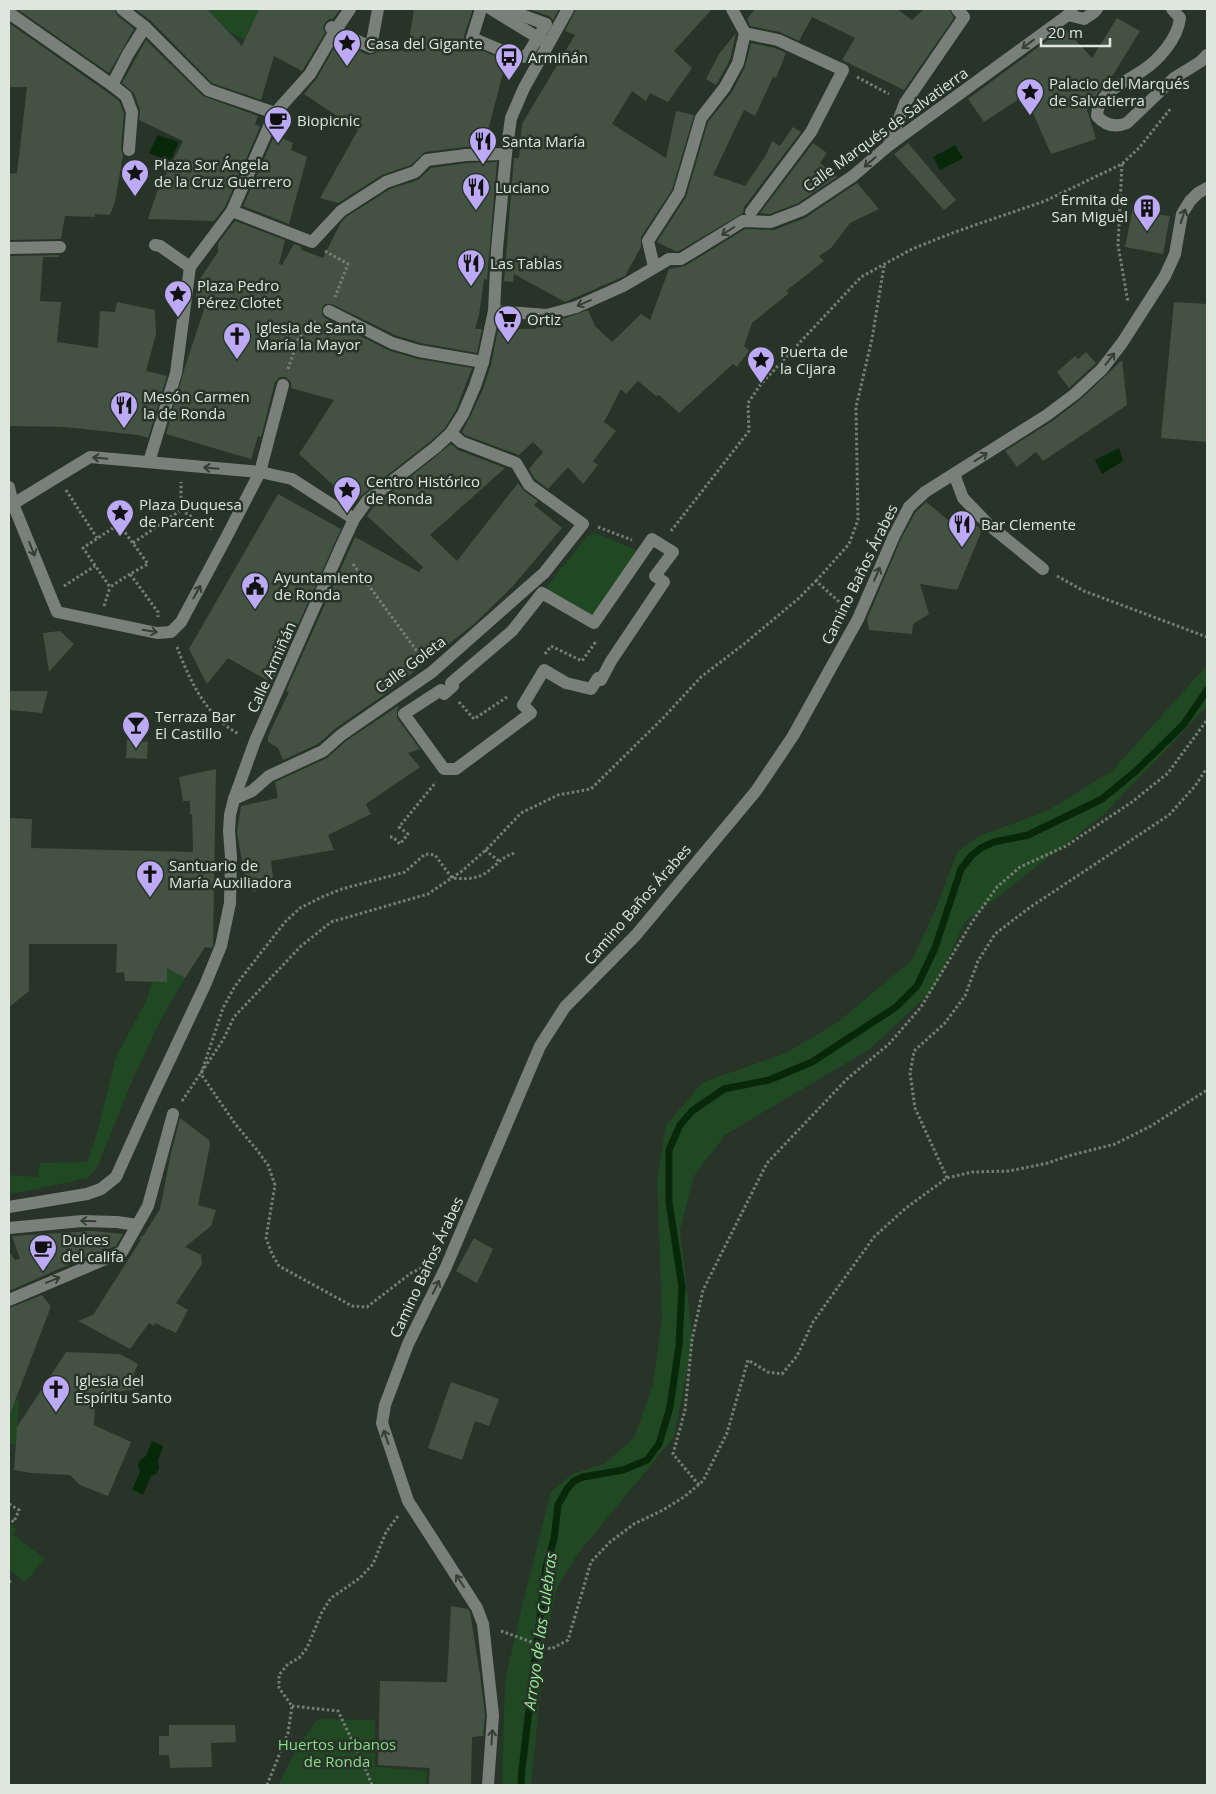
<svg xmlns="http://www.w3.org/2000/svg" width="1216" height="1794" viewBox="0 0 1216 1794" font-family="'Open Sans',sans-serif">
  <style>
    .green { fill: #204822 }
    .water { fill: #072809 }
    .lines { fill: none; stroke-linecap: round; stroke-linejoin: round }
    .stream { stroke: #072809; stroke-width: 7 }
    .building { fill: #445244 }
    .path { stroke: #758075; stroke-width: 3; stroke-dasharray: 2.5 2.5; stroke-linecap: butt }
    .minor { stroke: #798079; stroke-width: 12 }
    .oneway { stroke: #333f33 }
    .labels { text-anchor: middle; dominant-baseline: central; stroke-width: 5; stroke-linejoin: round; paint-order: stroke }
    .poi-label { font-size: 15px; fill: #dee6dd; stroke: #273427; text-anchor: start }
    .street-label { font-size: 15px; fill: #dee6dd; stroke: #273427 }
    .park-label { font-size: 15px; fill: #87db88; stroke: #273427 }
    .water-label { font-size: 16px; font-style: italic; fill: #9bf09c; stroke: #273427 }
  </style>
  <rect width="100%" height="100%" fill="#273427"/>
  <g class="green">
    <path d="M207,9H259L245,40L228,31Z"/>
    <path d="M596,533L642,553L594,623L542,593L587,536Z"/>
    <path d="M1207,665V707L1102,816L965,922L933,990L870,1049L725,1135L694,1176L680,1230L693,1341L674,1437L577,1555L557,1588L546,1639L531,1785H502L505,1681L523,1602L551,1492L572,1474L604,1464L634,1438L653,1384L662,1318L657,1178L666,1125L703,1082L786,1053L838,1022L912,960L937,906L957,852L979,836L1047,811L1112,771Z"/>
    <path d="M167,968L185,978L159,1023L133,1079L97,1168L88,1178L22,1192L9,1193V1175L38,1177L40,1163L87,1162L98,1130L116,1057L146,1001L152,982H167Z"/>
    <path d="M9,1399L19,1401L16,1445L11,1444L9,1447Z"/>
    <path d="M9,1524L17,1529L13,1534L45,1559L25,1582L9,1570Z"/>
    <path d="M318,1719L375,1720V1767L427,1771L426,1785H278L297,1748Z"/>
  </g>
  <g class="water">
    <path d="M158,135L179,142L170,162L149,153Z"/>
    <path d="M955,145L963,158L940,170L933,157Z"/>
    <path d="M1119,448L1123,461L1102,474L1095,460Z"/>
    <path d="M152,1441L163,1446L158,1460L159,1469L156,1474L151,1476L143,1495L132,1490L140,1472L138,1465L140,1460L146,1456Z"/>
  </g>
  <g class="lines">
    <path class="stream" d="M521,1785L522,1769L546,1567L554,1539L558,1505L567,1489L574,1481L583,1477L623,1470L647,1460L659,1444L670,1407L679,1345L682,1287L669,1202V1150L680,1125L692,1111L724,1089L769,1080L812,1062L896,1007L917,986L935,948L961,869L972,855L981,848L994,842L1028,835L1102,799L1136,771L1184,724L1207,690"/>
  </g>
  <g class="building">
    <path d="M17,9H114L117,15L134,29L109,73Z"/>
    <path d="M135,9H207L242,46L259,9H340L333,19H329L325,23L323,27L325,33L302,71L274,56L261,100L212,83L151,21Z"/>
    <path d="M423,9H473L464,36L465,43L506,61L484,146L465,147L425,152L411,165L382,175L338,203L320,198L358,130L304,94L317,78L338,41L368,55L376,53L380,44L407,52L414,10Z"/>
    <path d="M528,9H559L553,20L549,16Z"/>
    <path d="M576,9H712L674,51L692,68L668,102L650,93L646,101L632,91L612,124L666,158L676,111L694,115L672,190L641,237V247L625,276L565,302L514,274L513,282L504,281L514,158H519L522,124L575,35L565,31Z"/>
    <path d="M755,9H897L912,20L924,9H949L954,18L904,90L842,60L855,38L812,17L799,41L780,32L750,26L747,19Z"/>
    <path d="M1117,18L1140,31L1113,75L1101,88L1087,110L1096,139L1051,154L1025,95L984,122L968,99L1064,28L1092,58Z"/>
    <path d="M9,23L107,92L119,101L124,113L121,149L123,155L115,202L110,215L95,214V217L65,216L61,239L9,240V174L17,173L27,87H9Z"/>
    <path d="M736,33L730,60L716,85L706,79L719,54Z"/>
    <path d="M146,40L203,96L258,116L255,124L260,127L225,207L214,221L148,219L157,192L183,141L139,120L140,110L134,93L122,83Z"/>
    <path d="M751,43L775,48L786,53L776,78L773,77L755,116L744,110L713,175L745,186L766,155L772,141L780,146L793,127L801,132L744,207L743,213L679,251H675L657,242L686,197L708,122L732,92L745,67Z"/>
    <path d="M275,134L293,143L291,150L307,157L289,224L243,206Z"/>
    <path d="M813,143L827,153L820,163L837,177L798,203L770,214L760,213Z"/>
    <path d="M908,143L956,200L944,210L894,154Z"/>
    <path d="M497,162L487,280L484,279L479,315L475,329H482L477,353L421,343L395,335L332,304H325L322,308V315L325,318L390,351L418,359L472,368L456,410L445,428L431,441L362,495L354,504L299,454L334,400L291,388V382L286,377H280L275,382L261,437L258,436L251,459L166,434L185,367L207,300L196,297L199,280L218,252V243L235,221L285,240L279,264L282,265L294,244L300,246L302,250L323,258L340,224L346,217L390,189L418,180L431,168L467,163Z"/>
    <path d="M857,183L879,209L850,223L831,248L819,256L824,261L786,291L789,293L752,323L744,346L749,351L737,367L733,364L679,413L659,395L656,396L638,381L626,394L621,389L604,422L616,431L593,461L598,465L583,484L568,467L548,489L535,479L529,469L543,452L533,442L519,455L465,435L462,432L470,417L483,389L491,365L498,329H534L588,310L595,326L612,342L641,314L650,320L669,269L685,266L745,229L774,230L805,218Z"/>
    <path d="M1133,207L1155,211V214L1170,216L1163,254L1125,247Z"/>
    <path d="M59,255V257H43L40,301L61,302L57,342L98,348L100,311L115,312L117,302L155,310L156,334L146,371L167,376L148,438L138,435L65,427L9,426L10,256Z"/>
    <path d="M1174,302L1207,304V442L1161,438Z"/>
    <path d="M1086,352L1096,363L1069,388L1057,372L1075,356L1078,359Z"/>
    <path d="M1122,360L1127,405L1043,461L1036,452L1017,467L1005,451L1051,422L1080,400Z"/>
    <path d="M451,444L458,450L505,468L430,535L457,561L518,483L524,491L538,501L534,505L562,528L513,586L474,624L388,692L336,728L318,744L283,760L278,748L268,742V736L289,692L286,691L355,537L419,572L423,567L367,516L373,507Z"/>
    <path d="M278,494L341,529L272,683L228,658L207,684L189,649Z"/>
    <path d="M926,502L954,525L960,513L982,530L957,590L920,584L929,614L913,624L912,634L869,630L867,619L901,539L915,513Z"/>
    <path d="M60,631L74,644L49,672L43,633Z"/>
    <path d="M9,691H48L42,713L9,710Z"/>
    <path d="M398,706L399,707L397,711V718L420,749L408,753L420,767L366,804L371,814L328,835L334,850L271,861L273,877L254,892L250,884H246L237,832L241,806L278,798L275,782L327,758L346,741Z"/>
    <path d="M127,740L148,742L147,759L126,758Z"/>
    <path d="M216,769L213,945L212,948L205,947L185,978L167,968V982L125,981L124,972L116,973L117,944H29V991L9,1007V818L32,819L31,848L193,852L192,814H190V801H183L179,777Z"/>
    <path d="M180,1118L209,1140L210,1145L198,1205L216,1210L211,1226L185,1247L201,1255L202,1264L176,1303L188,1310L176,1333L155,1323L154,1326L149,1323L130,1349L78,1321L93,1315L142,1238L139,1239L141,1236H143L160,1209L171,1153Z"/>
    <path d="M92,1231L123,1234L116,1246L61,1268L9,1291V1252L15,1260L20,1259L12,1236Z"/>
    <path d="M474,1238L493,1249L477,1283L456,1271Z"/>
    <path d="M42,1295L50,1305V1309L10,1414L9,1413V1308Z"/>
    <path d="M66,1352L120,1354L138,1364L134,1373L137,1389L96,1395L94,1425L131,1442L108,1496L80,1485L70,1475L31,1473L14,1470L17,1427Z"/>
    <path d="M451,1382L499,1399L489,1426L475,1421L462,1460L428,1448Z"/>
    <path d="M451,1606L468,1609L470,1612L480,1675L485,1715L483,1736L472,1737L471,1785H429L430,1768L378,1765L380,1681L447,1682Z"/>
    <path d="M169,1725H235L236,1742L211,1743L212,1767L170,1768L169,1755H159V1736H169Z"/>
  </g>
  <g class="lines">
    <g class="path">
      <path d="M857,77L889,94"/>
      <path d="M1122,164L1118,245L1128,302"/>
      <path d="M325,251L348,264L335,297"/>
      <path d="M288,369L299,337L315,321"/>
      <path d="M66,490L97,538"/>
      <path d="M181,510L212,529"/>
      <path d="M598,527L632,540"/>
      <path d="M671,531L749,431L748,403L761,384L861,277L912,249L955,232L1045,201L1122,164L1139,148L1171,108"/>
      <path d="M133,543L181,510V482"/>
      <path d="M353,564L422,658"/>
      <path d="M130,574L110,587L83,548L119,524L148,564L130,574L158,612V617"/>
      <path d="M1057,576L1084,591L1207,637"/>
      <path d="M816,581L849,544L858,520L856,407L872,339L884,266"/>
      <path d="M64,586L95,566"/>
      <path d="M104,606L110,587"/>
      <path d="M177,647C189,679 207,718 239,734"/>
      <path d="M545,654L551,646L582,661L597,640"/>
      <path d="M459,702L474,719L507,697"/>
      <path d="M390,837H393L400,844L408,834L399,827L436,782"/>
      <path d="M485,850L499,861"/>
      <path d="M182,1101L223,1040L234,1017L301,946L331,922L428,894L462,871L489,847L521,813L558,795L591,789L663,718L701,677L744,644L799,598L816,581L846,608"/>
      <path d="M947,1178L915,1108L910,1073L914,1051L944,1024L965,996L978,961L995,934L1029,908L1169,815L1195,786L1207,768"/>
      <path d="M426,1266L411,1273L367,1307L352,1306L279,1266L272,1254L266,1238L275,1185L268,1165L257,1150L236,1125L201,1074L223,1008L235,986L285,922L300,908L322,897L342,889L405,872L425,854L435,855L452,878C463,879 476,880 487,872C497,865 503,855 516,853"/>
      <path d="M699,1485L673,1454L685,1410L692,1340L703,1290L767,1163L847,1079L889,1044L921,1007L972,922L997,887L1020,867L1066,846L1132,802L1168,773L1207,720"/>
      <path d="M9,1504L19,1510L14,1522L9,1519"/>
      <path d="M9,1581L11,1583"/>
      <path d="M501,1631L551,1649L568,1640L591,1562L610,1542L634,1524L663,1510L684,1497L703,1481L727,1433L748,1360L768,1372L782,1374L797,1356L813,1322L874,1237L906,1208L947,1178L972,1172L1009,1171L1048,1163L1068,1156L1115,1144L1151,1126L1207,1090"/>
      <path d="M292,1706L338,1711L363,1763L372,1785"/>
      <path d="M267,1785L288,1733L292,1706L279,1688V1675L288,1664L299,1658L307,1648L322,1612L331,1598L360,1578L373,1564L386,1532L398,1516"/>
    </g>
    <g class="minor">
      <path d="M122,9L145,27L208,90L275,113"/>
      <path d="M481,9L472,38L515,56L526,57L546,24L505,9"/>
      <path d="M491,9L545,42"/>
      <path d="M732,9L745,33L778,40L843,70L811,132L751,212"/>
      <path d="M1172,9L1180,18C1178,38 1159,60 1142,71C1126,82 1097,92 1097,116C1105,125 1115,128 1127,123L1174,78L1200,62L1207,55"/>
      <path d="M9,13L112,85L126,96L132,112L129,150"/>
      <path d="M1068,15L1084,19L1093,13L1097,9"/>
      <path d="M332,27L331,28L335,31L371,47L378,9"/>
      <path d="M112,85L128,54L145,27"/>
      <path d="M889,145L905,103L964,17L957,9"/>
      <path d="M232,211L312,242L341,211L386,182L415,172L427,160L466,155L506,154"/>
      <path d="M155,245L160,246L190,267"/>
      <path d="M9,248L60,247"/>
      <path d="M654,267L648,241L679,193L701,118L725,87L738,63L745,33"/>
      <path d="M329,311L392,343L419,351L483,362"/>
      <path d="M494,311L547,315L576,307L623,286L669,259H681L743,221L771,222L802,210L853,176L888,146L1068,15L1072,9"/>
      <path d="M149,462L176,373L190,267L232,211L275,113L310,74L335,31L350,9"/>
      <path d="M954,474L963,498L989,525L1043,569"/>
      <path d="M9,487L13,504L57,612L157,633L171,632L181,622L227,536L260,472L283,385"/>
      <path d="M13,504L90,457L260,472L292,479L354,519"/>
      <path d="M652,539L673,552L655,576L664,582L611,661L601,680L598,678L591,689L566,683L544,670L523,705L531,713L456,769H444L404,714L441,690L444,694L453,686L451,683L512,631L542,593L594,623Z"/>
      <path d="M234,799L252,791L269,776L323,751L341,735L432,672L544,573L583,524L529,485L516,463L461,442L451,433"/>
      <path d="M9,1207L87,1194L101,1189L116,1177L153,1095L205,985L221,946L230,903L231,857L229,831L230,815L234,799L255,741L341,547L354,519L367,501L436,447L451,433L463,414L475,386L483,362L494,311L497,249L506,154L511,118L524,88L568,9"/>
      <path d="M9,1228L82,1221L117,1222L137,1225"/>
      <path d="M9,1300L122,1252L148,1206L173,1114"/>
      <path d="M488,1785L493,1715L483,1624L477,1608L408,1501L382,1423L385,1405L408,1344L446,1267L540,1046L565,1007L636,935L756,791L793,736L858,619L894,536L909,507L925,492L1047,415L1075,394L1102,369L1122,343L1165,276L1175,254L1182,214L1190,201L1198,193L1207,188"/>
    </g>
  </g>
  <defs><path id="oneway-shaft" d="M-6 0H5M1.5-3L5.5 0L1.5 3" fill="none" stroke-width="1.6" stroke-linecap="round" stroke-linejoin="round" transform="scale(1.25)"/></defs>
  <g class="oneway">
    <use href="#oneway-shaft" transform="translate(1028 44) rotate(144)"/>
    <use href="#oneway-shaft" transform="translate(870 162) rotate(139)"/>
    <use href="#oneway-shaft" transform="translate(1183 216) rotate(-72)"/>
    <use href="#oneway-shaft" transform="translate(728 231) rotate(148)"/>
    <use href="#oneway-shaft" transform="translate(584 303) rotate(157)"/>
    <use href="#oneway-shaft" transform="translate(1110 359) rotate(-52)"/>
    <use href="#oneway-shaft" transform="translate(981 457) rotate(-33)"/>
    <use href="#oneway-shaft" transform="translate(100 458) rotate(-175)"/>
    <use href="#oneway-shaft" transform="translate(211 468) rotate(-175)"/>
    <use href="#oneway-shaft" transform="translate(32 549) rotate(68)"/>
    <use href="#oneway-shaft" transform="translate(877 574) rotate(-67)"/>
    <use href="#oneway-shaft" transform="translate(197 592) rotate(-61)"/>
    <use href="#oneway-shaft" transform="translate(150 631) rotate(10)"/>
    <use href="#oneway-shaft" transform="translate(88 1221) rotate(-178)"/>
    <use href="#oneway-shaft" transform="translate(53 1280) rotate(-22)"/>
    <use href="#oneway-shaft" transform="translate(436 1287) rotate(-64)"/>
    <use href="#oneway-shaft" transform="translate(386 1437) rotate(-109)"/>
    <use href="#oneway-shaft" transform="translate(460 1581) rotate(-123)"/>
    <use href="#oneway-shaft" transform="translate(492 1737) rotate(-86)"/>
  </g>
  <defs>
    <g id="sight-pin" transform="scale(1.4375)"><path d="M0 17L-7.5 6A9.5 9.5 0 1 1 7.5 6Z" fill="#bcaaf6" stroke="#273427"/><path d="M0-6L1.8-2.2L6-1.7L2.9 1.2L3.7 5.4L0 3.3L-3.7 5.4L-2.9 1.2L-6-1.7L-1.8-2.2Z" fill="#111"/></g>
    <g id="bus-pin" transform="scale(1.4375)"><path d="M0 17L-7.5 6A9.5 9.5 0 1 1 7.5 6Z" fill="#bcaaf6" stroke="#273427"/><path d="M-5-6H5V4H4V6H2V4H-2V6H-4V4H-5ZM-3.5-4V0h7V-4ZM-3.5 1.2v1.5H-2V1.2ZM2 1.2v1.5H3.5V1.2Z" fill="#111"/></g>
    <g id="cafe-pin" transform="scale(1.4375)"><path d="M0 17L-7.5 6A9.5 9.5 0 1 1 7.5 6Z" fill="#bcaaf6" stroke="#273427"/><path d="M-5.5-4.5H6V0H3Q3 3.5 0 3.5H-2.5Q-5.5 3.5-5.5 0ZM3-3.2v2h1.7v-2ZM-6 4.5H4V6H-6Z" fill="#111"/></g>
    <g id="restaurant-pin" transform="scale(1.4375)"><path d="M0 17L-7.5 6A9.5 9.5 0 1 1 7.5 6Z" fill="#bcaaf6" stroke="#273427"/><path d="M-5-6h1v4h1v-4h1v4h1v-4h1v5L-1.5 .5V6h-2V.5L-5-1ZM5-6V6H3V1.5H1.5Q1.5-4 5-6Z" fill="#111"/></g>
    <g id="building-pin" transform="scale(1.4375)"><path d="M0 17L-7.5 6A9.5 9.5 0 1 1 7.5 6Z" fill="#bcaaf6" stroke="#273427"/><path d="M-4-6H4V6H1V3H-1V6H-4ZM-2.5-4.3h1.7v1.8h-1.7ZM.8-4.3h1.7v1.8H.8ZM-2.5-1h1.7V.8h-1.7ZM.8-1h1.7V.8H.8Z" fill="#111"/></g>
    <g id="supermarket-pin" transform="scale(1.4375)"><path d="M0 17L-7.5 6A9.5 9.5 0 1 1 7.5 6Z" fill="#bcaaf6" stroke="#273427"/><path d="M-6-5.5h2.5l.6 2H6L4.5 2H-2.5L-4.4-4H-6ZM-1.5 3.2a1.3 1.3 0 1 0 .1 0ZM3 3.2a1.3 1.3 0 1 0 .1 0Z" fill="#111"/></g>
    <g id="church-pin" transform="scale(1.4375)"><path d="M0 17L-7.5 6A9.5 9.5 0 1 1 7.5 6Z" fill="#bcaaf6" stroke="#273427"/><path d="M-1.2-6h2.4v3.5h3.3v2.4h-3.3V6h-2.4V-.1h-3.3v-2.4h3.3Z" fill="#111"/></g>
    <g id="civic-pin" transform="scale(1.4375)"><path d="M0 17L-7.5 6A9.5 9.5 0 1 1 7.5 6Z" fill="#bcaaf6" stroke="#273427"/><path d="M-.6-6.5H3V-4.5H.6V-3L4-1V1h2V6H-6V1h2V-1L-.6-3ZM-1.2 2.5V6h2.4V2.5Z" fill="#111"/></g>
    <g id="bar-pin" transform="scale(1.4375)"><path d="M0 17L-7.5 6A9.5 9.5 0 1 1 7.5 6Z" fill="#bcaaf6" stroke="#273427"/><path d="M-6-5H6L.8 .8V4.5H3.5V6h-7V4.5H-.8V.8Z" fill="#111"/></g>
  </defs>
  <g fill-rule="evenodd">
    <use href="#sight-pin" x="347" y="43"/>
    <use href="#bus-pin" x="509" y="57"/>
    <use href="#sight-pin" x="1030" y="92"/>
    <use href="#cafe-pin" x="278" y="120"/>
    <use href="#restaurant-pin" x="483" y="141"/>
    <use href="#sight-pin" x="135" y="173"/>
    <use href="#restaurant-pin" x="476" y="187"/>
    <use href="#building-pin" x="1147" y="208"/>
    <use href="#restaurant-pin" x="471" y="263"/>
    <use href="#sight-pin" x="178" y="294"/>
    <use href="#supermarket-pin" x="508" y="319"/>
    <use href="#church-pin" x="237" y="336"/>
    <use href="#sight-pin" x="761" y="360"/>
    <use href="#restaurant-pin" x="124" y="405"/>
    <use href="#sight-pin" x="347" y="490"/>
    <use href="#sight-pin" x="120" y="513"/>
    <use href="#restaurant-pin" x="962" y="524"/>
    <use href="#civic-pin" x="255" y="586"/>
    <use href="#bar-pin" x="136" y="725"/>
    <use href="#church-pin" x="150" y="874"/>
    <use href="#cafe-pin" x="43" y="1248"/>
    <use href="#church-pin" x="56" y="1389"/>
  </g>
  <g class="labels">
    <g class="poi-label">
      <text x="366" y="43">Casa del Gigante</text>
      <text x="528" y="57">Armiñán</text>
      <text x="1049" y="83">Palacio del Marqués<tspan x="1049" dy="17">de Salvatierra</tspan></text>
      <text x="297" y="120">Biopicnic</text>
      <text x="502" y="141">Santa María</text>
      <text x="154" y="164">Plaza Sor Ángela<tspan x="154" dy="17">de la Cruz Guerrero</tspan></text>
      <text x="495" y="187">Luciano</text>
      <text x="1128" y="199" text-anchor="end">Ermita de<tspan x="1128" dy="17">San Miguel</tspan></text>
      <text x="490" y="263">Las Tablas</text>
      <text x="197" y="285">Plaza Pedro<tspan x="197" dy="17">Pérez Clotet</tspan></text>
      <text x="527" y="319">Ortiz</text>
      <text x="256" y="327">Iglesia de Santa<tspan x="256" dy="17">María la Mayor</tspan></text>
      <text x="780" y="351">Puerta de<tspan x="780" dy="17">la Cijara</tspan></text>
      <text x="143" y="396">Mesón Carmen<tspan x="143" dy="17">la de Ronda</tspan></text>
      <text x="366" y="481">Centro Histórico<tspan x="366" dy="17">de Ronda</tspan></text>
      <text x="139" y="504">Plaza Duquesa<tspan x="139" dy="17">de Parcent</tspan></text>
      <text x="981" y="524">Bar Clemente</text>
      <text x="274" y="577">Ayuntamiento<tspan x="274" dy="17">de Ronda</tspan></text>
      <text x="155" y="716">Terraza Bar<tspan x="155" dy="17">El Castillo</tspan></text>
      <text x="169" y="865">Santuario de<tspan x="169" dy="17">María Auxiliadora</tspan></text>
      <text x="62" y="1239">Dulces<tspan x="62" dy="17">del califa</tspan></text>
      <text x="75" y="1380">Iglesia del<tspan x="75" dy="17">Espíritu Santo</tspan></text>
    </g>
    <g class="street-label">
      <text transform="translate(885 129) rotate(-36)">Calle Marqués de Salvatierra</text>
      <text transform="translate(859 574) rotate(-64)">Camino Baños Árabes</text>
      <text transform="translate(410 664) rotate(-37)">Calle Goleta</text>
      <text transform="translate(271 667) rotate(-66)">Calle Armiñán</text>
      <text transform="translate(637 904) rotate(-49)">Camino Baños Árabes</text>
      <text transform="translate(426 1267) rotate(-65)">Camino Baños Árabes</text>
    </g>
    <g class="park-label">
      <text x="337" y="1744">Huertos urbanos<tspan x="337" dy="17">de Ronda</tspan></text>
    </g>
    <g class="water-label">
      <text transform="translate(540 1631) rotate(-82)">Arroyo de las Culebras</text>
    </g>
  </g>
  <rect width="1216" height="1794" fill="none" stroke="#dee6dd" stroke-width="20"/>
  <path d="M1041 38v8h69v-8" fill="none" stroke="#dee6dd" stroke-width="2.5"/>
  <text x="1048" y="38" font-size="15" fill="#dee6dd" stroke="#273427" stroke-width="4" paint-order="stroke">20 m</text>
</svg>
